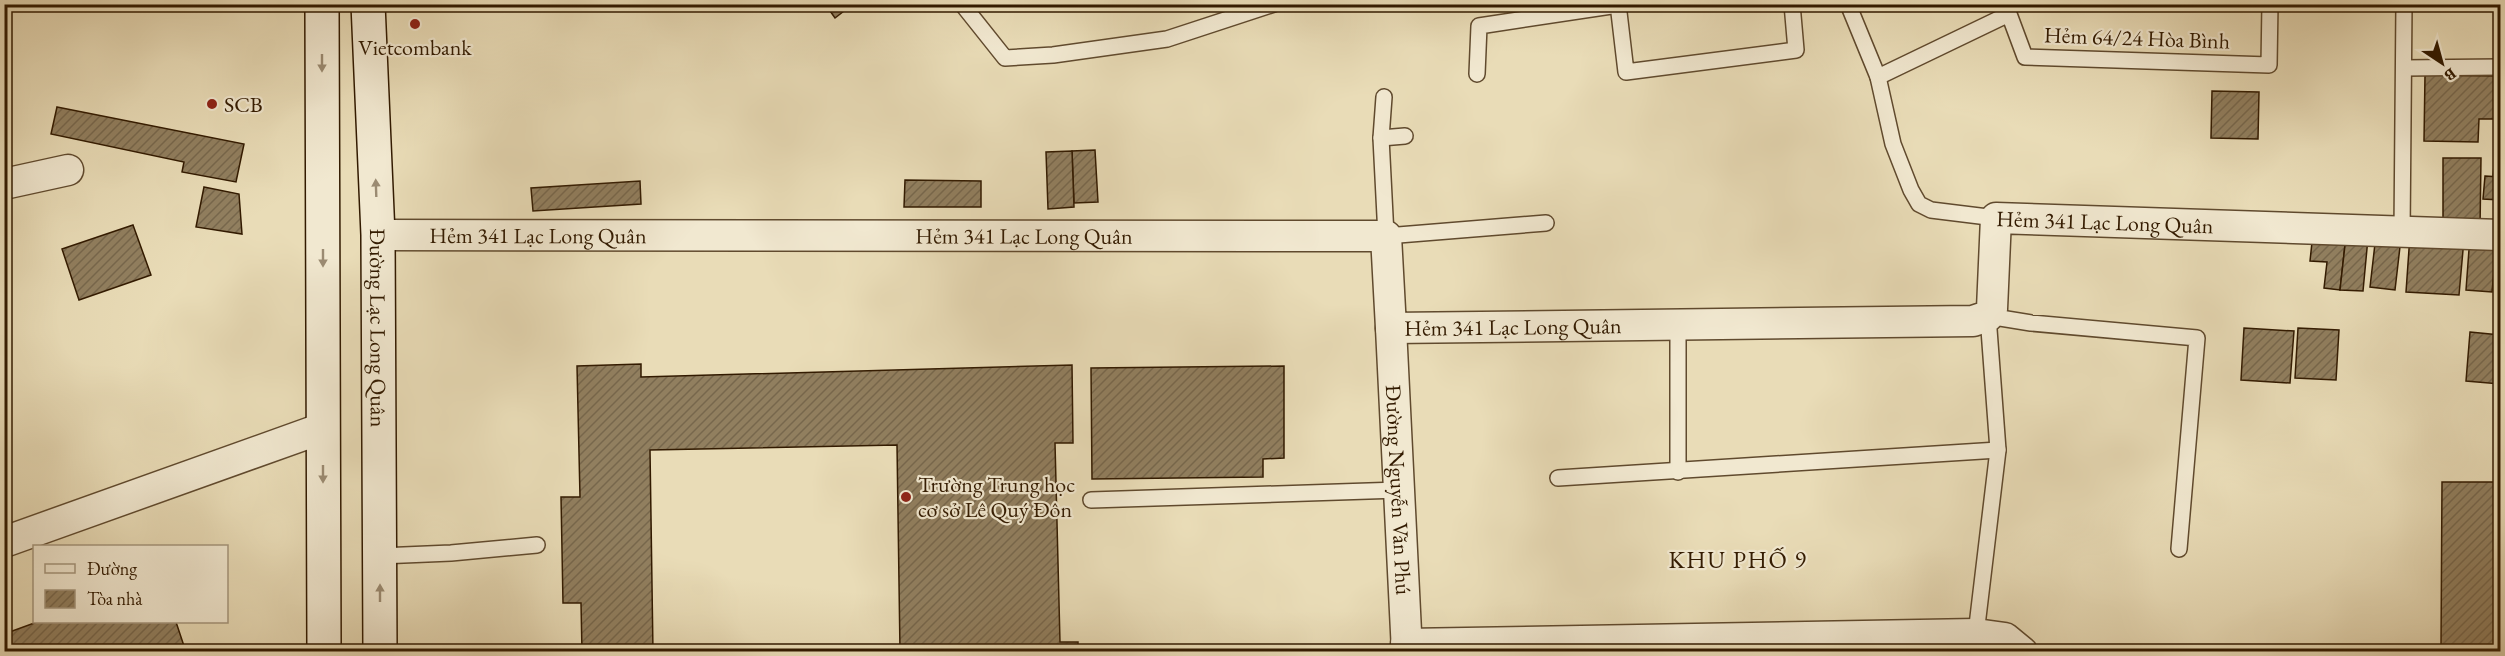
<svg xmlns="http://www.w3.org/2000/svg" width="2505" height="656" viewBox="0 0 2505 656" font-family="'EB Garamond',serif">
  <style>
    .building { fill: url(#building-hatch); stroke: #321a00; stroke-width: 1.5 }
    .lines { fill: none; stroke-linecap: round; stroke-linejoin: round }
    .lane-casing { stroke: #604a2e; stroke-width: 18 }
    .street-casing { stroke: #604a2e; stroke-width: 33 }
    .secondary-casing { stroke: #321a00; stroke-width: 36 }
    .lane { stroke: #f1e8d0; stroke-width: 15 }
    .street { stroke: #f1e8d0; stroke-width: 30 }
    .secondary { stroke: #f1e8d0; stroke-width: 33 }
    .oneway { fill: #9b8b72 }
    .poi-dot { fill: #8f2418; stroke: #f1e8d0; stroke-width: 2 }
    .labels { text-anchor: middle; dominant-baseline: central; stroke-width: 4.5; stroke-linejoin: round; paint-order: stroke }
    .street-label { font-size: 22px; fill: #321a00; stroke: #f1e8d0 }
    .poi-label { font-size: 22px; fill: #321a00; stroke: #f1e8d0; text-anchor: start }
    .neighbourhood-label { font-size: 24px; letter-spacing: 1.5px; fill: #321a00; stroke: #f1e8d0 }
  </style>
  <defs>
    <pattern id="building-hatch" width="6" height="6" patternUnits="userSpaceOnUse" patternTransform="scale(1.5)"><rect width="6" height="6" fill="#917f5f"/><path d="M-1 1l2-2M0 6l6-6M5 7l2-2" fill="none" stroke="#77674c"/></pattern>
  </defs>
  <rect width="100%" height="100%" fill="#e9dcb7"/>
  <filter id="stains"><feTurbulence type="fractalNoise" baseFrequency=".00333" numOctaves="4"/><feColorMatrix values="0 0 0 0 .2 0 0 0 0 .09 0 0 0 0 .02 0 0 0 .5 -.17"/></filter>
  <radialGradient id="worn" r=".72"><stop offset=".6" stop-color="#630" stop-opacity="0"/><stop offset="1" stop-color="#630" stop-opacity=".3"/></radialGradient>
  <g class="building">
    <path d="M55,4H79L57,11Z"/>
    <path d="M825,4H853L835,18Z"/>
    <path d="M2425,75L2500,76V119H2479L2478,142L2424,141Z"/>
    <path d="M2212,91L2259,92L2258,139L2211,138Z"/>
    <path d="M57,107L244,144L236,182L182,172L184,162L51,134Z"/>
    <path d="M1095,150L1098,202L1074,203L1072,151Z"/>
    <path d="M1072,151L1074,207L1048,209L1046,152Z"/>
    <path d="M2495,153H2500V177H2493Z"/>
    <path d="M2443,158H2481L2480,229L2443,230Z"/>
    <path d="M2485,176L2500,177V200L2483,199Z"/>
    <path d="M905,180L981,181V207H904Z"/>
    <path d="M640,181L641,204L533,211L531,188Z"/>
    <path d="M204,187L239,194L242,234L196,227Z"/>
    <path d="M133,225L151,275L79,300L62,249Z"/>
    <path d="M2313,233L2346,236L2340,290L2324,288L2327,262L2310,261Z"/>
    <path d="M2376,235L2401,238L2395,290L2370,287Z"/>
    <path d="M2410,235L2464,239L2459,295L2406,292Z"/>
    <path d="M2346,236L2368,238L2363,291L2340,290Z"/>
    <path d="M2470,236L2497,239L2492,292L2466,290Z"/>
    <path d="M2244,328L2294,331L2290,383L2241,380Z"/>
    <path d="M2298,328L2339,330L2336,380L2295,378Z"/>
    <path d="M2470,332L2500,335V384L2466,381Z"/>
    <path d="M641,364V377L1072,365L1073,443H1055L1060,642H1078V652H863L900,651L897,445L650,450L653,652H582L581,603H563L561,497H580L577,366Z"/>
    <path d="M1284,366V458L1263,459V477L1092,479L1091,368Z"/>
    <path d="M2442,482H2500V648H2441Z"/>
    <path d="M37,622H176L186,652H7L4,634Z"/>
  </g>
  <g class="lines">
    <g class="lane-casing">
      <g id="lane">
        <path d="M962,4L1005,58L1053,55L1167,39L1274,4"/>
        <path d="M1618,4L1626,72L1796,50L1792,4"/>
        <path d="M1848,4L1878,77L1893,144L1911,190L1919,204L1931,210L1996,218"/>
        <path d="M2404,68L2500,67"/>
        <path d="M1477,74L1479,26L1618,5"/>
        <path d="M1878,77L2009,14L2025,57L2269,65L2270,4"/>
        <path d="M1384,97L1381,138L1386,236L1546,223"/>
        <path d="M1381,138L1405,136"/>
        <path d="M2402,232L2404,4"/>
        <path d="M1678,472V325"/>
        <path d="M1558,478L1998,450"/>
        <path d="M1091,500L1399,490"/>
        <path d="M380,556L451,553L537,545"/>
        <path d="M1976,634L1998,450L1988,316L2031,323L2197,338L2179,549"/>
      </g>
    </g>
    <g class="street-casing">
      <g id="street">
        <path d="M4,184L68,170"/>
        <path id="s1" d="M378,235L1386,236L1391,328L1973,321L1988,316L1992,309L1996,218L2500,235"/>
        <path id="s2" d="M1391,328L1407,652"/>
        <path d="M4,542L323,428"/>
        <path d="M1406,644L1976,634L2005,638L2022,652"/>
      </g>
    </g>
    <g class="secondary-casing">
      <g id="secondary">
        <path d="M322,4L324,652"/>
        <path id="s3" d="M368,4L378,235L380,652"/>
      </g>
    </g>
    <use href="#lane" class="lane"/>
    <use href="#street" class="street"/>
    <use href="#secondary" class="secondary"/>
  </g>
  <defs><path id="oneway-solid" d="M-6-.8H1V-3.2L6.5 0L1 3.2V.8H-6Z" transform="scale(1.5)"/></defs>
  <g class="oneway">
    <use href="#oneway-solid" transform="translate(322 63) rotate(90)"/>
    <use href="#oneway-solid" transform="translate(376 188) rotate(-92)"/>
    <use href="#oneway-solid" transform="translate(323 258) rotate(90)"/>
    <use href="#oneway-solid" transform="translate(323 474) rotate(90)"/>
    <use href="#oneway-solid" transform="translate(380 593) rotate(-90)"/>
  </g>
  <g class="poi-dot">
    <circle cx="415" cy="24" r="6"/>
    <circle cx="212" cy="104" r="6"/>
    <circle cx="906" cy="497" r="6"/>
  </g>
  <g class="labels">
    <g class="street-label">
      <text transform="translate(2137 38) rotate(2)">Hẻm 64/24 Hòa Bình</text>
      <text stroke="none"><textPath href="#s1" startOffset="1906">Hẻm 341 Lạc Long Quân</textPath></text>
      <text stroke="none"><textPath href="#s1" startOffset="160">Hẻm 341 Lạc Long Quân</textPath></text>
      <text stroke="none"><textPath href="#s1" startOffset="646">Hẻm 341 Lạc Long Quân</textPath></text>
      <text stroke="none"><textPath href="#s1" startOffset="1222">Hẻm 341 Lạc Long Quân</textPath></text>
      <text stroke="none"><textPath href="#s3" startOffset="324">Đường Lạc Long Quân</textPath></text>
      <text stroke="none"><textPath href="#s2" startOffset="162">Đường Nguyễn Văn Phú</textPath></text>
    </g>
    <g class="poi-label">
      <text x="415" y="47" text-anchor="middle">Vietcombank</text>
      <text x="224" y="104">SCB</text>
      <text x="918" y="484">Trường Trung học<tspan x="918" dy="25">cơ sở Lê Quý Đôn</tspan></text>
    </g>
    <g class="neighbourhood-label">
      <text x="1738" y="559">KHU PHỐ 9</text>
    </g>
  </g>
  <rect width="2505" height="656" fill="none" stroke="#e9dcb7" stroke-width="24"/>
  <rect x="6" y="6" width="2493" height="644" fill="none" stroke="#321a00" stroke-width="3"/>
  <rect x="12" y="12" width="2481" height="632" fill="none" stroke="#321a00" stroke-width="1.5"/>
  <rect x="33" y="545" width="195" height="78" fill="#f1e8d0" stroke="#a5967d" stroke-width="1.5"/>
  <rect x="45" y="564" width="30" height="9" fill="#f1e8d0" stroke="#a5967d" stroke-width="1.5"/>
  <text x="87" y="575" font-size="18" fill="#321a00">Đường</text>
  <rect x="45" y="590" width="30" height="18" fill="url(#building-hatch)" stroke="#a5967d" stroke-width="1.5"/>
  <text x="87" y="605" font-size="18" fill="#321a00">Tòa nhà</text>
  <g transform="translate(2442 63) rotate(144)" stroke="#f1e8d0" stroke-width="4.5" paint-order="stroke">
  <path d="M0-4.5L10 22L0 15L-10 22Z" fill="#321a00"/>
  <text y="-9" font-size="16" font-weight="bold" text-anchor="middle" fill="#321a00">B</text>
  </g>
  <rect width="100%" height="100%" filter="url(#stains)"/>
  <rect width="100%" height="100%" fill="url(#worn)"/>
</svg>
